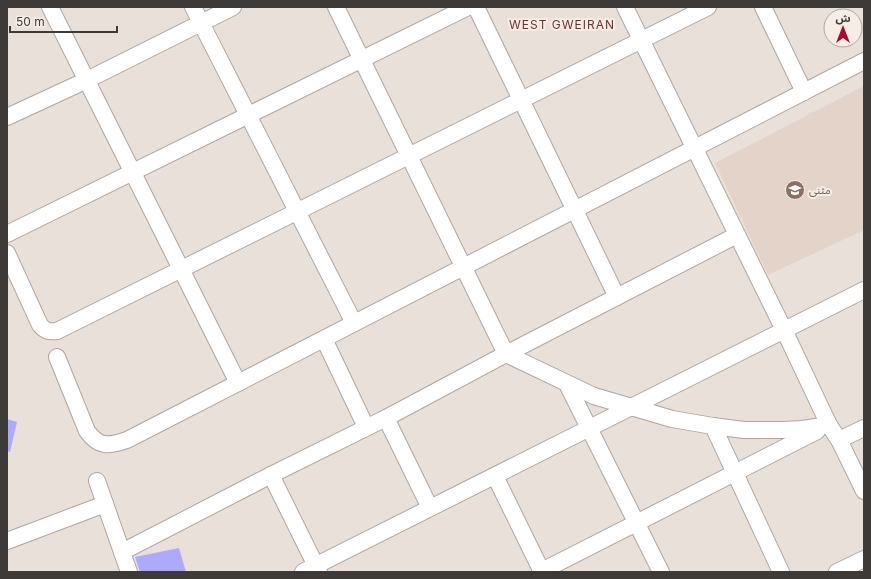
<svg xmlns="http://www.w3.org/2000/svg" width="871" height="579" viewBox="0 0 871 579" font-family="Inter,'Noto Sans Arabic',sans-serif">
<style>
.built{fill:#e3d3c8}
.building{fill:#aca9ff}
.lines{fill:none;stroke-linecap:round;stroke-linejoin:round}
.minor-casing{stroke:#afa6a0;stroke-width:18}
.minor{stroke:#fff;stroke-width:16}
.labels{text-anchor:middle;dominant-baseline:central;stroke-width:4;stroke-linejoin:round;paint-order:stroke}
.education-label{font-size:11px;fill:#785e54;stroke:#f7ede7;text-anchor:start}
.neighbourhood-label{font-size:12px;letter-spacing:1px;fill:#742e33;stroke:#f7ede7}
</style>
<rect width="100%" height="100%" fill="#e9e0da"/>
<path class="built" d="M864,86V230L768,275L715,163Z"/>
<g class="building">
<path d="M7,419L17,422L10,452L7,451Z"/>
<path d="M179,548L186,572H140L135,557Z"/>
</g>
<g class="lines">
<g class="minor-casing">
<g id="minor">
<path d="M50,7L238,383"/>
<path d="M193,7L354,323"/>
<path d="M336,7L506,354L594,396L672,419L713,426L744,430H783L802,429L829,425"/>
<path d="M476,7L617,297"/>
<path d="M625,7L784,330L829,425L839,440L864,491"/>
<path d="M763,7L804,92"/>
<path d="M7,117L87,80L233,7"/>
<path d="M7,234L468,7"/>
<path d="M7,253L40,325C45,331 49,332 57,331L708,7"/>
<path d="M324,339L366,427"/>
<path d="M57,357L87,431C99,448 109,446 127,440L864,61"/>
<path d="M567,384L661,572"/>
<path d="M386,418L430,508"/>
<path d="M713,426L781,572"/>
<path d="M839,440L864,428"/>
<path d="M271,475L319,572"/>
<path d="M495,476L542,572"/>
<path d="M97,481L129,572"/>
<path d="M7,541L105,504"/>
<path d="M122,552L271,475L386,418L506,354L737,235"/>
<path d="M303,572L864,290"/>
<path d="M540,572L817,431"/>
<path d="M837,572L864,559"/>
</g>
</g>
<use href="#minor" class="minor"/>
</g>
<defs>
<g id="school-disc" transform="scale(1)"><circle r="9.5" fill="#8d6e63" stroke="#f7ede7"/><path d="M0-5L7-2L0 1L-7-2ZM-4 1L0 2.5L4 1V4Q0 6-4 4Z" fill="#fff"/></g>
</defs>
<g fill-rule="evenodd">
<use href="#school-disc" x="795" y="190"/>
</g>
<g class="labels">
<g class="education-label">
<text x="809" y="190">مثنى</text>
</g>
<g class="neighbourhood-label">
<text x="562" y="24">WEST GWEIRAN</text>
</g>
</g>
<rect width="871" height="579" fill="none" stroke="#3e3a38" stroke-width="16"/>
<g transform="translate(843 28)"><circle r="19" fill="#f7ede7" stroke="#ada5a1"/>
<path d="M0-3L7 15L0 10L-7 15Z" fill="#a50a2f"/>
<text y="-6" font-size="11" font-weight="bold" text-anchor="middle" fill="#3e3a38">ش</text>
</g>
<path d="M10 26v6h107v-6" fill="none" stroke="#3e3a38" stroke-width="2"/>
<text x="16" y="26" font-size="12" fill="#3e3a38" stroke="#f7ede7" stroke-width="3" paint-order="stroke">50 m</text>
</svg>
